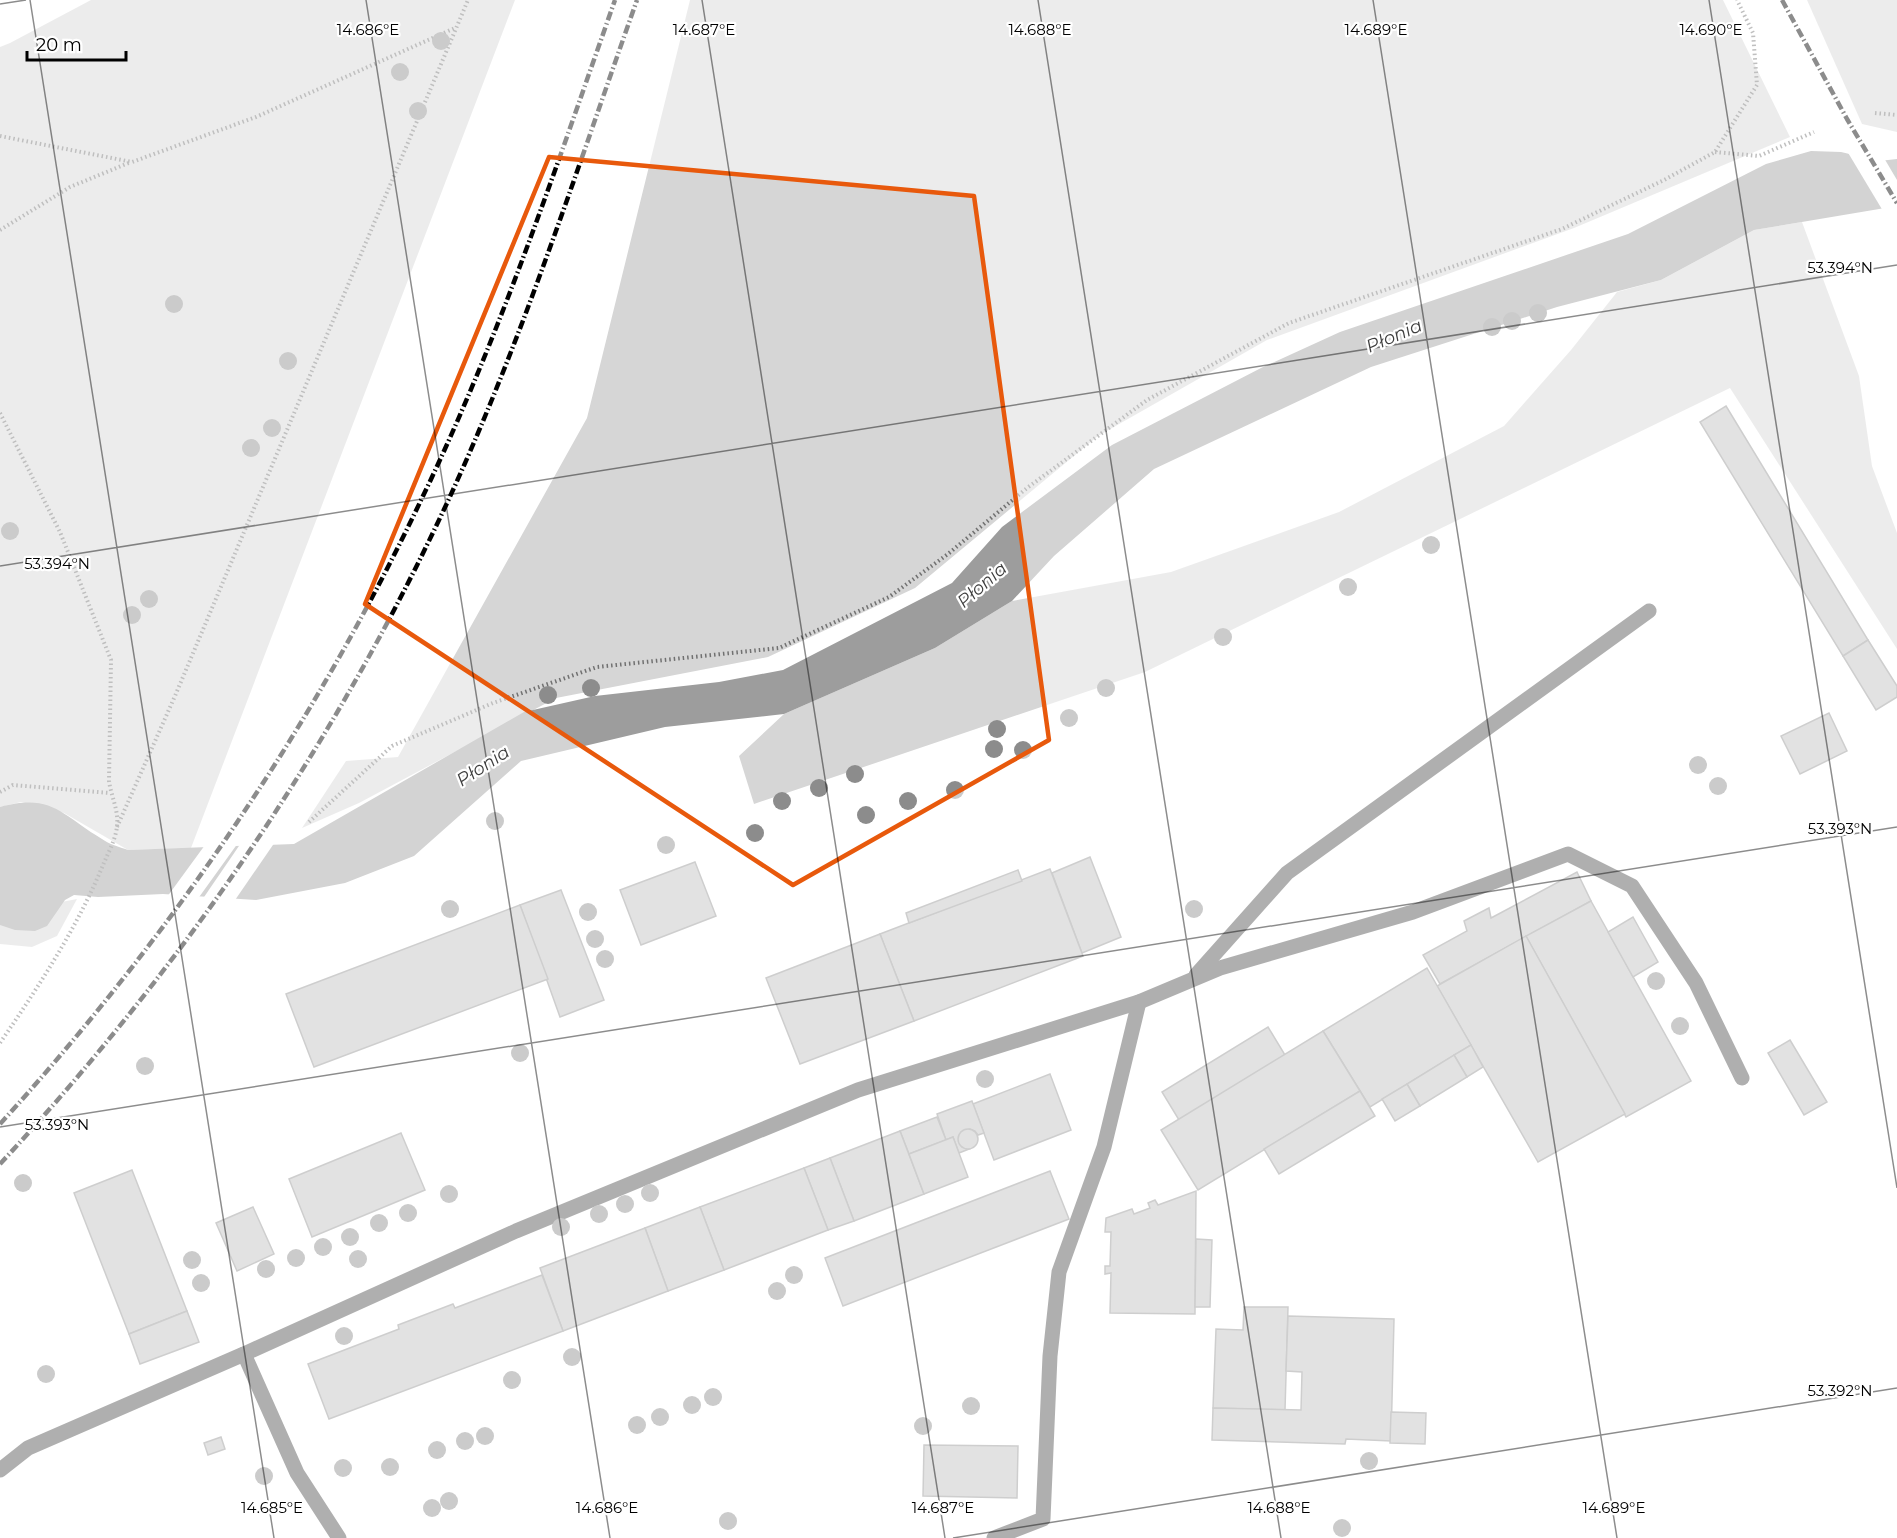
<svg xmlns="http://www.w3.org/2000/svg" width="1897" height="1538" viewBox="0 0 1897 1538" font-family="Montserrat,sans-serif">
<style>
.green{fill:#d6d6d6}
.water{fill:#9d9d9d}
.pier{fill:#fff}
.building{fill:#bfbfbf;stroke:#939393;stroke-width:1.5}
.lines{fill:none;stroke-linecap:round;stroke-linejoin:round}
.path{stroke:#717171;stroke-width:4;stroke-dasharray:1.5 3;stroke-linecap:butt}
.minor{stroke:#4f4f4f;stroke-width:15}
.rail{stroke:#000;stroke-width:4.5;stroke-dasharray:9 3 1.5 3;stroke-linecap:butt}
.tree{fill:#8c8c8c}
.marked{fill:none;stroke:#e8590c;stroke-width:4.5;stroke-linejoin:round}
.ticks{fill:none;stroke:#000;stroke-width:1.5;stroke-opacity:0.45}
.labels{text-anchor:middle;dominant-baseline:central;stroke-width:4.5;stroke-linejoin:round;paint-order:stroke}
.water-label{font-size:18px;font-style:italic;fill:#3e3e3e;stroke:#fff}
.ticks-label{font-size:15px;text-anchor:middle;fill:#000;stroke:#fff;stroke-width:4.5;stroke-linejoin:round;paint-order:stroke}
</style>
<rect width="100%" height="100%" fill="#fff"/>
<g class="green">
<path d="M91,0H515L191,848L128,850L64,813L21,802L0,807V47L10,43Z"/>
<path d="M690,0H1723L1790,137L1574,228L1267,340L1098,436L915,588L768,657L556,698L359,803L302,828L346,761L398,757L587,418Z"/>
<path d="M1807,0H1897V132L1862,124Z"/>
<path d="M1802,222L1859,376L1872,466L1897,533V649L1730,388L1145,672L754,804L739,756L784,714L935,648L1012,601L1171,572L1339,512L1504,426L1571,350L1617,292L1661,280L1754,230Z"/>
<path d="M0,897L25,909L77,899L57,936L32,947L0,944Z"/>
</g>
<path class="water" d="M1811,151L1841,152L1879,161L1897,159V206L1754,230L1661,280L1557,307L1371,367L1154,469L1054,556L1012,601L935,648L784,714L665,727L521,761L414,856L345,883L256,900L163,894L98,897L74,895L65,900L47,926L35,931L15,930L0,925V807C53,793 61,815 102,839C109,844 119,847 128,850L294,844L524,712L595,696L719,682L783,670L952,583L1002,527L1112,445L1261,368L1340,332L1628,234L1766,164Z"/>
<g class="pier">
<path d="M1847,151L1884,158L1897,180V208L1883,211Z"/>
<path d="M275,842L233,903L202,900L241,843Z"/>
<path d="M233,843H238L197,900L167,897L205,845H232Z"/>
</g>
<g class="building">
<path d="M1726,406L1868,640L1843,656L1700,422Z"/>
<path d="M1868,640L1897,686V697L1876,710L1843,656Z"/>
<path d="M1829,713L1847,751L1800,774L1781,736Z"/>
<path d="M1090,857L1121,937L1082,953L1052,873Z"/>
<path d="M695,862L716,916L641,945L620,890Z"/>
<path d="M1050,869L1083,956L914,1021L880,934Z"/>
<path d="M1018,870L1022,881L909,923L906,913Z"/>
<path d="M1577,872L1591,901L1440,984L1423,955L1467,931L1464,921L1489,908L1491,918Z"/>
<path d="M561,890L604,1000L560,1017L520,905Z"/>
<path d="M1591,901L1691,1081L1626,1117L1526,936Z"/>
<path d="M520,905L548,979L314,1067L286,994Z"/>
<path d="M1633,917L1658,962L1633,977L1608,932Z"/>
<path d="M880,934L914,1021L800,1064L766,978Z"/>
<path d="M1526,936L1625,1114L1538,1162L1437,986Z"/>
<path d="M1427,968L1471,1045L1370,1107L1323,1031Z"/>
<path d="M1268,1027L1285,1055L1179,1120L1162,1092Z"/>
<path d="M1323,1031L1360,1091L1198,1190L1161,1130Z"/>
<path d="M1790,1040L1827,1102L1804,1115L1768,1053Z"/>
<path d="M1471,1045L1483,1067L1467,1077L1454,1055Z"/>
<path d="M1454,1055L1467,1077L1420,1106L1407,1084Z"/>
<path d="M1050,1074L1071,1130L994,1160L973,1104Z"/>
<path d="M1407,1084L1420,1106L1395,1121L1382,1099Z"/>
<path d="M1360,1091L1375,1116L1279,1174L1264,1149Z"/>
<path d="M972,1101L984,1133L978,1135L975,1131L970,1129L961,1132L959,1142L962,1147L969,1149L959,1153L953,1137L946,1140L937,1114Z"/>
<path d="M937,1117L946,1140L909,1154L900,1131Z"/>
<circle cx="968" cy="1139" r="10"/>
<path d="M900,1131L924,1194L854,1221L830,1158Z"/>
<path d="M401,1133L425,1190L312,1237L289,1179Z"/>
<path d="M953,1137L968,1177L924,1194L909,1154Z"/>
<path d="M830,1158L854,1221L828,1230L804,1168Z"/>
<path d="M804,1168L828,1230L724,1270L700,1207Z"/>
<path d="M132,1170L187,1311L129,1334L74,1193Z"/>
<path d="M1050,1171L1069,1219L843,1306L825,1258Z"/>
<path d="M1196,1191L1195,1314L1110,1313L1111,1273L1105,1274V1266H1110L1111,1232H1105L1106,1218L1132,1209L1134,1214L1150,1208L1148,1203L1155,1200L1158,1205Z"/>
<path d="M253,1207L274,1254L237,1271L216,1223Z"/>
<path d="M700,1207L724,1270L668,1291L645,1228Z"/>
<path d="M645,1228L668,1291L563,1331L540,1268Z"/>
<path d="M1196,1239L1212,1240L1210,1307H1195Z"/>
<path d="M542,1275L563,1331L329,1419L308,1364L399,1329L398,1325L453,1304L455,1308Z"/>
<path d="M1244,1307H1288L1285,1410L1213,1408L1216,1329L1243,1330Z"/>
<path d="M187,1311L199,1342L140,1364L129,1334Z"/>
<path d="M1288,1316L1394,1319L1391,1441L1346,1439L1345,1444L1212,1440L1213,1408L1301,1410L1302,1372L1286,1371Z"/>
<path d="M1391,1412L1426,1413L1425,1444L1390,1443Z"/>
<path d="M221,1437L225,1449L208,1455L204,1443Z"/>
<path d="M924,1445L1018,1446L1017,1498L923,1496Z"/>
</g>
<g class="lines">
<g class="path">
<path d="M1875,113L1897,115"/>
<path d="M0,136L132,162L256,117L455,28"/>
<path d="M1715,152L1759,156L1814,132"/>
<path d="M0,230L70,187L131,162"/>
<path d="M0,413L60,532L111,660L109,781C111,796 119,811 117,826C116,839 108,853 103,865C77,928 39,986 0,1043"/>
<path d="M0,792L13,785L110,793"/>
<path d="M309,822L392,746L493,703L597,667L779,648L889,597L948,554L1027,488L1147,400L1289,323L1562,229L1664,180L1715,152L1757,85L1753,33L1737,0"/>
<path d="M117,827L175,696L468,0"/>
</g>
<g class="minor">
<path d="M1196,975L1287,873L1649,611"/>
<path d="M0,1470L28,1448L244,1354"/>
<path d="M339,1538L297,1473L244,1354L516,1231L858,1090L1139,1002L1220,968L1413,912L1568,854L1632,886L1696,983L1742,1078"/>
<path d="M994,1538L1043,1519L1050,1356L1059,1272L1104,1147L1139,1002"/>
</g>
<g class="rail">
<path d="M1782,0L1847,119L1897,203"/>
<path d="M0,1124C171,936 314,726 423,496C500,336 556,167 615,0"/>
<path d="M0,1164C182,968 334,746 447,503C522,341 577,169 637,0"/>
</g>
</g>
<g class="tree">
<circle cx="441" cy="41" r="9"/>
<circle cx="400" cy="72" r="9"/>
<circle cx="418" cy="111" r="9"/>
<circle cx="174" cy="304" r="9"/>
<circle cx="1538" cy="313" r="9"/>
<circle cx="1512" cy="321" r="9"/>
<circle cx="1492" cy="327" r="9"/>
<circle cx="288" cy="361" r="9"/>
<circle cx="272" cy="428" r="9"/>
<circle cx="251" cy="448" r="9"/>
<circle cx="10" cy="531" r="9"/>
<circle cx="1431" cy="545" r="9"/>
<circle cx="1348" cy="587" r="9"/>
<circle cx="149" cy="599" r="9"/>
<circle cx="132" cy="615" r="9"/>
<circle cx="1223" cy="637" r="9"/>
<circle cx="591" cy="688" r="9"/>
<circle cx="1106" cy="688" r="9"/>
<circle cx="548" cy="695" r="9"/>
<circle cx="1069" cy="718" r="9"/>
<circle cx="997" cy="729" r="9"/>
<circle cx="994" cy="749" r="9"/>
<circle cx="1023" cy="750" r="9"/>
<circle cx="1698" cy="765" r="9"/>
<circle cx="855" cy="774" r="9"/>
<circle cx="1718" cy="786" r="9"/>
<circle cx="819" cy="788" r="9"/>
<circle cx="955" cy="790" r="9"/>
<circle cx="782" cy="801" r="9"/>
<circle cx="908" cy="801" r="9"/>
<circle cx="866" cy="815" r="9"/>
<circle cx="495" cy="821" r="9"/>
<circle cx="755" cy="833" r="9"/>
<circle cx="666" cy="845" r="9"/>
<circle cx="450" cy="909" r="9"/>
<circle cx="1194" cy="909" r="9"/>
<circle cx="588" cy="912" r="9"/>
<circle cx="595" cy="939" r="9"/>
<circle cx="605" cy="959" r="9"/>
<circle cx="1656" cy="981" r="9"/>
<circle cx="1680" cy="1026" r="9"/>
<circle cx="520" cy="1053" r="9"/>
<circle cx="145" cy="1066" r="9"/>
<circle cx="985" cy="1079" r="9"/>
<circle cx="23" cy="1183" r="9"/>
<circle cx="650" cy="1193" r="9"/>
<circle cx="449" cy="1194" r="9"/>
<circle cx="625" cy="1204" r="9"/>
<circle cx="408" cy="1213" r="9"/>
<circle cx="599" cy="1214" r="9"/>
<circle cx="379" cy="1223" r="9"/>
<circle cx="561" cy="1227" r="9"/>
<circle cx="350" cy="1237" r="9"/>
<circle cx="323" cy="1247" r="9"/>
<circle cx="296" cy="1258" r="9"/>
<circle cx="358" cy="1259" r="9"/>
<circle cx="192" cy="1260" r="9"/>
<circle cx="266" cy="1269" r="9"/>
<circle cx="794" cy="1275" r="9"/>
<circle cx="201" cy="1283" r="9"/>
<circle cx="777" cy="1291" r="9"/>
<circle cx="344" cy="1336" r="9"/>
<circle cx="572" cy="1357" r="9"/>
<circle cx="46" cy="1374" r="9"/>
<circle cx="512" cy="1380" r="9"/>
<circle cx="713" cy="1397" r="9"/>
<circle cx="692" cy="1405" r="9"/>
<circle cx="971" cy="1406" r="9"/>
<circle cx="660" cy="1417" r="9"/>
<circle cx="637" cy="1425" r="9"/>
<circle cx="923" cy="1426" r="9"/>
<circle cx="485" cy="1436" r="9"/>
<circle cx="465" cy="1441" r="9"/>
<circle cx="437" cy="1450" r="9"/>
<circle cx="1369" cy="1461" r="9"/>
<circle cx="390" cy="1467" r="9"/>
<circle cx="343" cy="1468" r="9"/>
<circle cx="264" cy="1476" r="9"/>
<circle cx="449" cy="1501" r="9"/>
<circle cx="432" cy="1508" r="9"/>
<circle cx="728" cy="1521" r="9"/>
<circle cx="1342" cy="1528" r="9"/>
</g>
<path d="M0 0H1897V1538H0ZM549,157L974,196L1049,740L793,885L365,604Z" fill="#fff" fill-opacity=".55" fill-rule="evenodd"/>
<path class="marked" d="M549,157L974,196L1049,740L793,885L365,604Z"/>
<path class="ticks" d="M30,0L274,1538M366,0L610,1538M702,0L945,1538M1038,0L1281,1538M1373,0L1617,1538M1709,0L1897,1188M0,4L26,0M0,566L1897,265M0,1127L1897,827M953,1538L1897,1388"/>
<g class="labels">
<g class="water-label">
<text transform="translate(1394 336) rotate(-23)">Płonia</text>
<text transform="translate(982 585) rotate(-41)">Płonia</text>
<text transform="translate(483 766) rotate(-33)">Płonia</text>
</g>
</g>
<g class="ticks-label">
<text x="368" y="35">14.686°E</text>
<text x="704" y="35">14.687°E</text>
<text x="1040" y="35">14.688°E</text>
<text x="1376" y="35">14.689°E</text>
<text x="1711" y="35">14.690°E</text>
<text x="1840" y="273">53.394°N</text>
<text x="57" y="569">53.394°N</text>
<text x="1840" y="834">53.393°N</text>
<text x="57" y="1130">53.393°N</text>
<text x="1840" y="1396">53.392°N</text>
<text x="272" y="1513">14.685°E</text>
<text x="607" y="1513">14.686°E</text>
<text x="943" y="1513">14.687°E</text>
<text x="1279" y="1513">14.688°E</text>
<text x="1614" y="1513">14.689°E</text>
</g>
<path d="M27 51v9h99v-9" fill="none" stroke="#000000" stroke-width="3"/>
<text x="36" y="51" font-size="18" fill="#000000" stroke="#ffffff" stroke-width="4.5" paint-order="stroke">20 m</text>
</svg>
